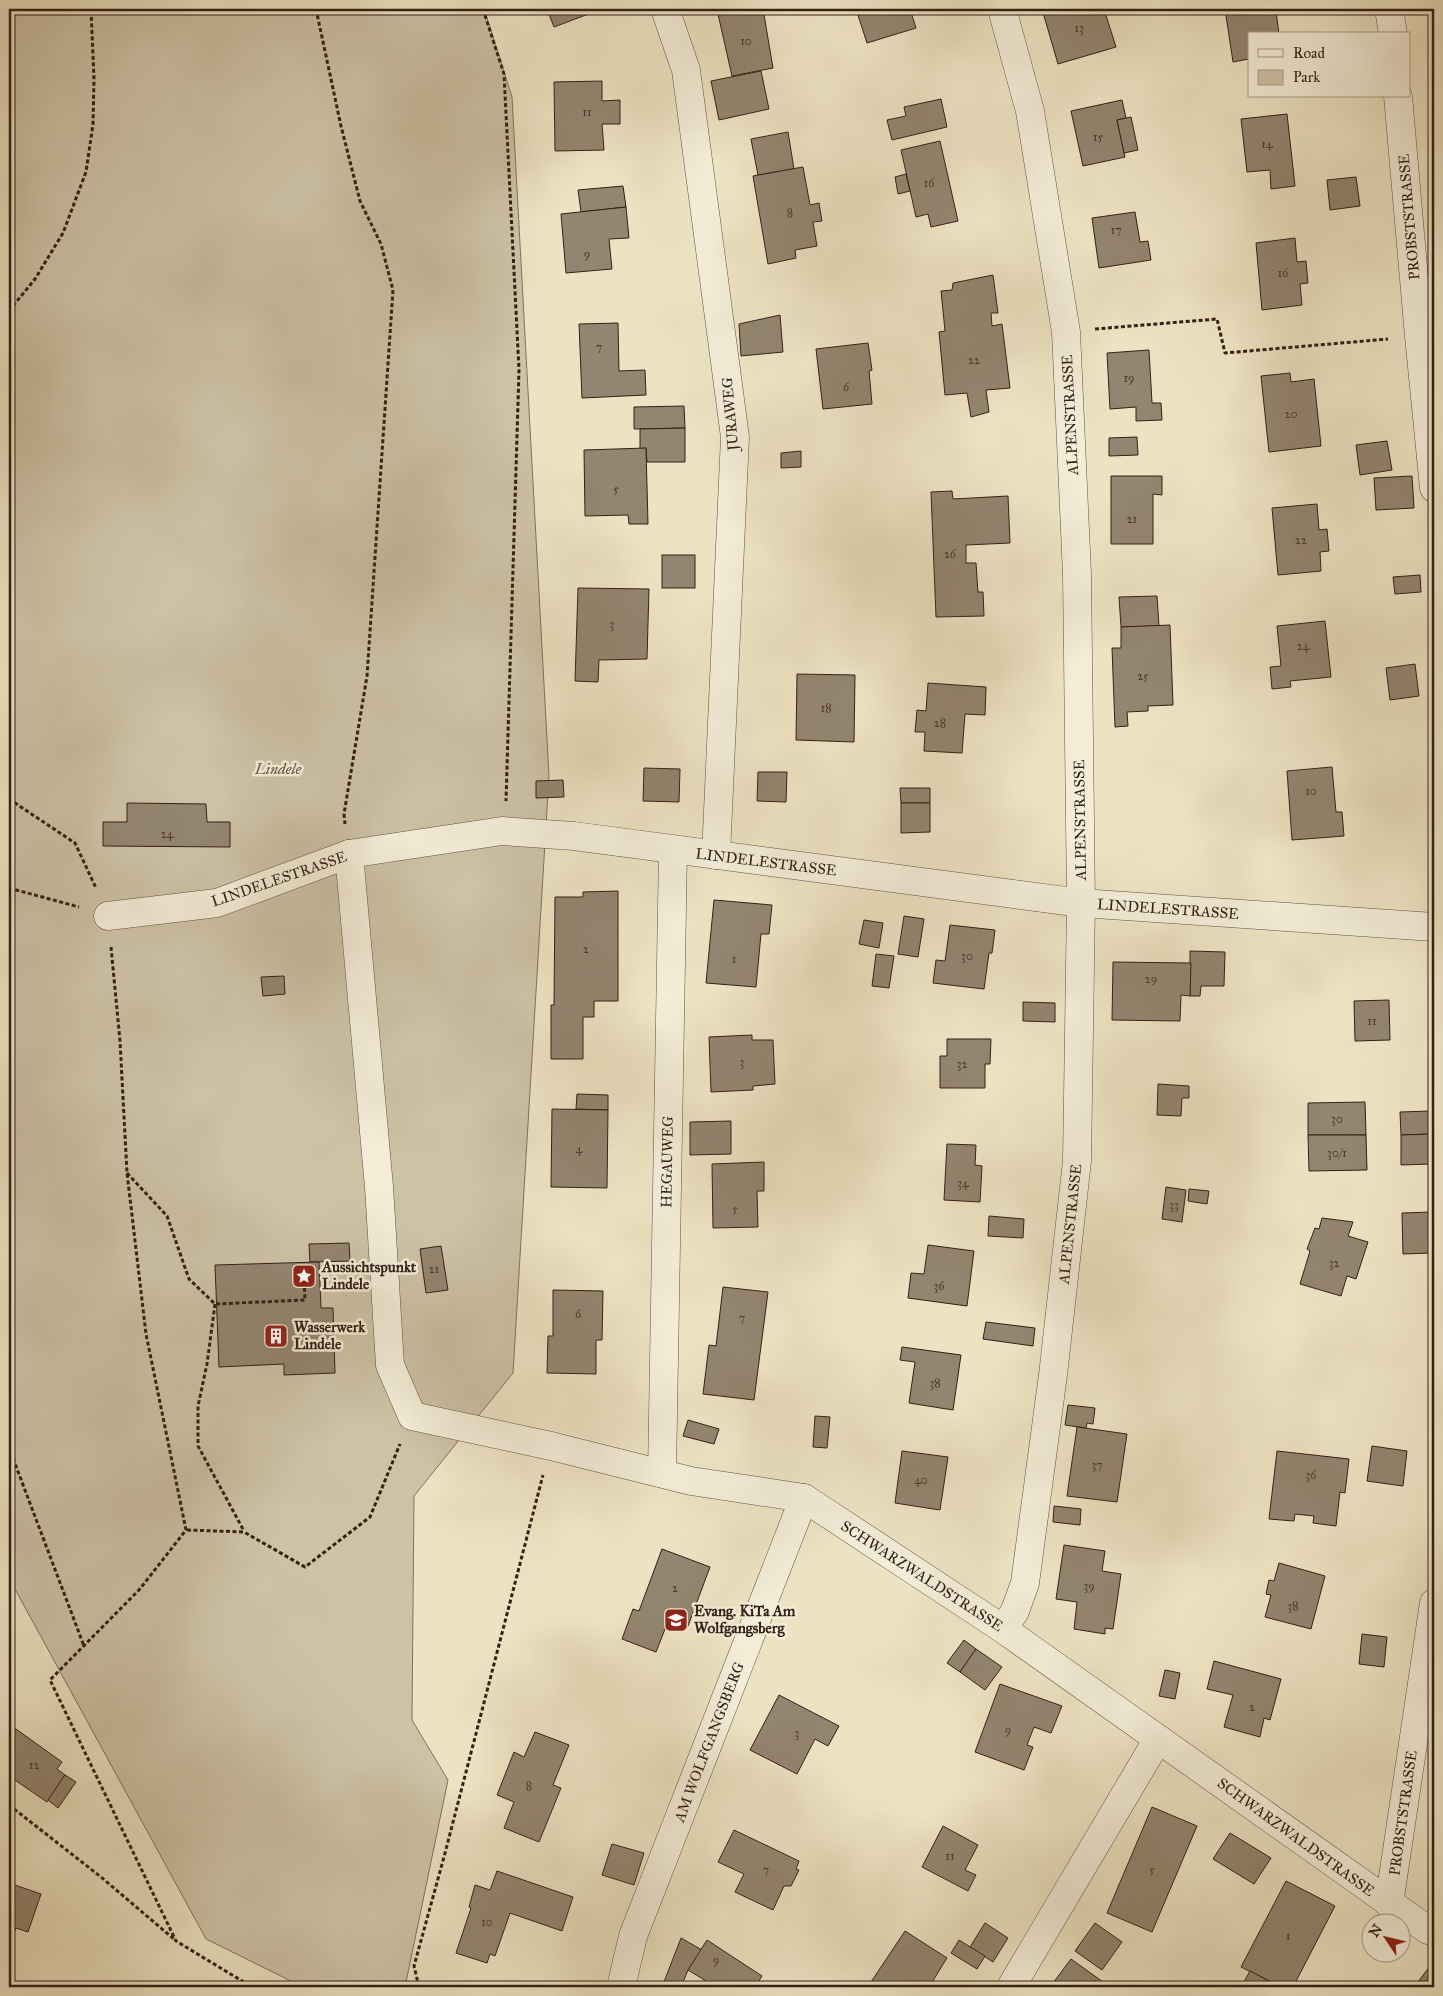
<svg xmlns="http://www.w3.org/2000/svg" width="1443" height="1996" viewBox="0 0 1443 1996" font-family="'IM FELL Great Primer',serif">
<style>
.green{fill:#cdc2a6;stroke:#80715e}
.building{fill:#938570;stroke:#322016}
.lines{fill:none;stroke-linecap:round;stroke-linejoin:round}
.minor-casing{stroke:#615141;stroke-width:29}
.path{stroke:#322016;stroke-width:3;stroke-dasharray:4 2.5;stroke-linecap:butt}
.minor{stroke:#f3edd8;stroke-width:28}
.labels{text-anchor:middle;dominant-baseline:central;stroke-width:5;stroke-linejoin:round;paint-order:stroke}
.number-label{font-size:12px;fill:#4a392c}
.street-label{font-size:15px;fill:#322016;stroke:#f3edd8}
.park-label{font-size:15px;font-style:italic;fill:#605141;stroke:#f3edd8}
.poi-label{font-size:15px;font-weight:bold;fill:#322016;stroke:#f3edd8;text-anchor:start}
</style>
<rect width="100%" height="100%" fill="#ede3c3"/>
<filter id="stains"><feTurbulence type="fractalNoise" baseFrequency=".004" numOctaves="4"/><feColorMatrix values="0 0 0 0 .2 0 0 0 0 .09 0 0 0 0 .02 0 0 0 .5 -.17"/></filter>
<radialGradient id="worn" r=".72"><stop offset=".6" stop-color="#630" stop-opacity="0"/><stop offset="1" stop-color="#630" stop-opacity=".3"/></radialGradient>
<path class="green" d="M9,9H484L512,97L549,776L513,1373L414,1496L412,1720L448,1780L405,1987H303L206,1939L9,1578Z"/>
<g class="building">
<path d="M547,9H598L599,10L554,27Z"/>
<path d="M744,9H763L773,68L732,76L718,14Z"/>
<path d="M856,9H910L916,28L867,43Z"/>
<path d="M1042,9H1104L1116,47L1058,64Z"/>
<path d="M1225,9H1290L1276,11L1279,34H1249V59L1233,62Z"/>
<path d="M761,71L769,109L719,120L711,81Z"/>
<path d="M602,81V101L620,100V124H602L604,150L555,151L554,82Z"/>
<path d="M941,99L947,127L892,140L887,120L906,116L904,107Z"/>
<path d="M1122,100L1126,118L1117,120L1125,157L1083,166L1071,111Z"/>
<path d="M1287,114L1295,186L1271,189L1270,170L1247,172L1241,119Z"/>
<path d="M1131,117L1138,150L1124,153L1117,120Z"/>
<path d="M788,132L794,169L758,175L751,139Z"/>
<path d="M940,141L958,221L931,227L928,214L916,217L901,150Z"/>
<path d="M803,167L810,205L819,203L822,221L813,222L817,246L795,250L796,258L768,264L753,176Z"/>
<path d="M906,174L910,191L898,194L895,177Z"/>
<path d="M1356,177L1360,206L1330,210L1327,180Z"/>
<path d="M623,186L626,207L581,212L578,190Z"/>
<path d="M626,207L629,238L609,239L612,269L566,273L561,214Z"/>
<path d="M1135,212L1140,242L1148,241L1151,260L1099,268L1092,218Z"/>
<path d="M1295,238L1297,262L1306,261L1308,283L1300,284L1302,305L1262,310L1256,243Z"/>
<path d="M993,275L998,313H991L992,326L1002,324L1010,388L986,390L989,412L971,417L967,393L945,395L939,332L945,331L941,291L952,290L953,283Z"/>
<path d="M780,315L783,352L741,356L739,324Z"/>
<path d="M618,323L619,371L645,370L646,395L582,398L579,324Z"/>
<path d="M868,343L872,370L869,371L872,404L823,409L816,349Z"/>
<path d="M1149,350L1152,403H1161L1162,420L1136,421V407L1110,409L1107,353Z"/>
<path d="M1290,373L1291,382L1314,379L1321,446L1269,452L1261,376Z"/>
<path d="M684,406L685,428L634,429V407Z"/>
<path d="M685,428V462H647L646,448L640,449V429Z"/>
<path d="M1137,437L1138,455L1109,456V438Z"/>
<path d="M1387,441L1392,470L1360,475L1356,445Z"/>
<path d="M646,448L648,524H629L628,515L585,516L584,450Z"/>
<path d="M801,451V467L781,468V453Z"/>
<path d="M1111,476H1162V495L1153,494V544H1111Z"/>
<path d="M1412,476L1414,508L1376,510L1374,478Z"/>
<path d="M952,491L953,499L1008,496L1010,543L966,545V563H976L978,592H983L984,616L936,617L931,492Z"/>
<path d="M1317,504L1319,530L1327,529L1329,551L1320,552L1321,571L1278,575L1272,508Z"/>
<rect x="662" y="555" width="33" height="33"/>
<path d="M1420,575L1421,592L1395,594L1393,577Z"/>
<path d="M578,588L649,589L647,659L599,660L598,682L575,681Z"/>
<path d="M1157,596L1159,626L1121,627L1119,597Z"/>
<path d="M1325,621L1331,677L1290,681L1291,687L1272,689L1270,667L1281,666L1277,626Z"/>
<path d="M1170,625L1173,705L1148,706V711L1127,712L1128,726L1115,727L1112,648H1121V627Z"/>
<path d="M1415,664L1419,696L1390,700L1386,668Z"/>
<path d="M797,674L855,675L854,742L796,740Z"/>
<path d="M928,683L986,687L985,715L965,714L962,753L924,751L925,732H915L917,710L926,711Z"/>
<path d="M1332,767L1336,812H1342L1344,836L1292,840L1287,771Z"/>
<path d="M644,768L680,769L679,802L643,801Z"/>
<path d="M758,772H787L786,802L757,801Z"/>
<path d="M563,780L564,797L536,798V781Z"/>
<path d="M900,788H930V803H901Z"/>
<path d="M127,803L206,804L207,822H230V847L103,846V822H127Z"/>
<path d="M901,803H930V832L901,833Z"/>
<path d="M618,891V1001H594V1017H583V1059H551V1005H554L555,897H583V892Z"/>
<path d="M714,900L772,905L769,934H761L756,987L706,983Z"/>
<path d="M904,916L924,919L918,957L898,954Z"/>
<path d="M864,920L883,923L879,948L859,944Z"/>
<path d="M950,925L995,930L992,953H989L984,989L933,983L936,960L945,961Z"/>
<path d="M1190,951L1225,952L1224,986H1201L1200,996H1190Z"/>
<path d="M876,954L894,956L889,988L872,986Z"/>
<path d="M1113,962L1191,963L1190,996L1181,995L1180,1021L1112,1020Z"/>
<path d="M284,976L285,994L263,996L261,977Z"/>
<path d="M1389,1000L1390,1040L1355,1041L1354,1001Z"/>
<path d="M1023,1002L1055,1003V1022L1023,1021Z"/>
<path d="M752,1035V1040H773L775,1084L753,1086V1090L711,1092L709,1037Z"/>
<path d="M947,1039H991L990,1064H985V1088H940V1056H947Z"/>
<path d="M1158,1084L1189,1086V1098H1182L1181,1116L1157,1115Z"/>
<path d="M577,1094L608,1095V1110L576,1109Z"/>
<path d="M1365,1102L1366,1135H1308V1103Z"/>
<path d="M552,1109L608,1110L607,1188L551,1187Z"/>
<path d="M1431,1111V1134L1401,1135L1400,1112Z"/>
<path d="M731,1121V1154L690,1155V1122Z"/>
<path d="M1431,1134V1164L1401,1165V1135Z"/>
<path d="M1308,1135H1366L1367,1170L1309,1171Z"/>
<path d="M947,1144L976,1145L975,1165L982,1166L980,1202L944,1200Z"/>
<path d="M764,1162V1191H757L758,1227L713,1228L712,1164Z"/>
<path d="M1166,1187L1186,1190L1182,1222L1162,1219Z"/>
<path d="M1189,1189L1209,1191L1207,1204L1188,1201Z"/>
<path d="M1432,1212V1253L1403,1254L1402,1213Z"/>
<path d="M989,1216L1024,1219L1023,1238L988,1236Z"/>
<path d="M1322,1218L1353,1222L1348,1236L1368,1242L1356,1279L1347,1276L1341,1296L1300,1284L1310,1251L1307,1249L1315,1228L1319,1229Z"/>
<path d="M349,1243L350,1261L310,1262L309,1244Z"/>
<path d="M928,1245L974,1251L967,1306L908,1298L911,1273L924,1274Z"/>
<path d="M441,1246L448,1290L426,1293L420,1249Z"/>
<path d="M319,1262L321,1308H333L335,1373L284,1375V1364L219,1367L215,1265Z"/>
<path d="M723,1287L768,1292L754,1400L703,1394L709,1345L716,1346Z"/>
<path d="M553,1290L603,1291L602,1340H596V1374L547,1373L548,1336H553Z"/>
<path d="M986,1322L1035,1328L1033,1346L983,1339Z"/>
<path d="M902,1347L961,1355L953,1410L909,1403L915,1362L900,1360Z"/>
<path d="M1068,1405L1095,1408L1093,1424L1087,1423L1086,1428L1065,1425Z"/>
<path d="M815,1416L830,1417L827,1448L813,1447Z"/>
<path d="M688,1420L719,1429L714,1444L683,1436Z"/>
<path d="M1077,1427L1127,1434L1117,1502L1067,1496Z"/>
<path d="M1372,1446L1407,1451L1403,1486L1367,1481Z"/>
<path d="M902,1451L948,1457L940,1510L895,1503Z"/>
<path d="M1277,1451L1349,1459L1345,1493L1340,1492L1336,1526L1313,1523L1314,1516L1295,1514L1294,1521L1269,1519Z"/>
<path d="M1054,1506L1081,1509L1080,1525L1053,1522Z"/>
<path d="M1064,1545L1105,1551L1102,1571L1121,1574L1113,1629L1105,1628V1634L1074,1629L1077,1602L1056,1599Z"/>
<path d="M662,1549L710,1567L688,1626L669,1619L656,1652L622,1639L633,1609L639,1611Z"/>
<path d="M1279,1563L1325,1576L1311,1629L1265,1617L1271,1595L1266,1594L1269,1580L1274,1581Z"/>
<path d="M1362,1634L1387,1637L1384,1667L1359,1664Z"/>
<path d="M964,1640L976,1649L960,1672L947,1663Z"/>
<path d="M976,1649L1002,1667L985,1690L960,1672Z"/>
<path d="M1214,1661L1281,1679L1270,1720L1264,1718L1260,1737L1224,1727L1233,1695L1207,1689Z"/>
<path d="M1165,1670L1180,1673L1175,1699L1159,1696Z"/>
<path d="M1000,1684L1062,1706L1051,1733L1034,1727L1027,1745L1033,1747L1024,1770L975,1752Z"/>
<path d="M779,1695L839,1726L828,1746L815,1739L797,1774L750,1750Z"/>
<path d="M9,1724L62,1762L57,1769L65,1775L47,1802L9,1776Z"/>
<path d="M535,1732L569,1745L553,1785L561,1788L539,1842L504,1828L514,1802L497,1795L514,1752L524,1757Z"/>
<path d="M65,1775L76,1782L58,1808L48,1800Z"/>
<path d="M1152,1807L1197,1826L1152,1932L1107,1913Z"/>
<path d="M943,1826L978,1845L965,1870L976,1875L968,1891L922,1867Z"/>
<path d="M734,1830L799,1861L796,1869L799,1870L791,1886H784L773,1910L735,1892L744,1874L718,1862Z"/>
<path d="M1230,1833L1271,1858L1254,1884L1213,1859Z"/>
<path d="M612,1844L644,1853L634,1885L602,1875Z"/>
<path d="M497,1871L573,1897L562,1931L510,1913L495,1956L490,1954L487,1963L456,1953L471,1908L469,1907L475,1885L490,1890Z"/>
<path d="M1286,1881L1335,1906L1293,1987H1281L1241,1967Z"/>
<path d="M9,1883L41,1894L28,1932L16,1928L9,1947Z"/>
<path d="M985,1923L1008,1938L993,1962L970,1947Z"/>
<path d="M1095,1923L1122,1942L1102,1970L1075,1951Z"/>
<path d="M905,1931L947,1958L929,1987H873L869,1985Z"/>
<path d="M681,1938L702,1950L688,1970L681,1987H662Z"/>
<path d="M707,1940L762,1976L755,1987H716L688,1970Z"/>
<path d="M959,1940L985,1956L977,1969L951,1953Z"/>
<path d="M1071,1959L1110,1987H1050Z"/>
<path d="M1434,1961V1987H1414Z"/>
<path d="M1250,1971L1281,1987H1241Z"/>
</g>
<g class="lines">
<g class="minor-casing">
<g id="minor">
<path d="M665,9L686,70L735,437L716,855"/>
<path d="M1002,9L1030,111L1066,332L1077,574L1081,903L1077,1161L1053,1375L1025,1583L1015,1611L1003,1629"/>
<path d="M1389,9L1393,34"/>
<path d="M1398,96L1419,336L1434,488"/>
<path d="M349,854L379,1187L390,1365L412,1416L551,1446L691,1481L804,1498L1003,1629L1428,1930L1434,1932"/>
<path d="M108,916L217,903L349,854L502,831L574,836L1081,903L1434,927"/>
<path d="M662,1473L673,850"/>
<path d="M1389,1904L1434,1603"/>
<path d="M621,1987L633,1936L804,1498"/>
<path d="M1011,1987L1158,1739"/>
</g>
</g>
<g class="path">
<path d="M316,9L341,126L360,201L381,244L393,290L367,676L344,814L345,824"/>
<path d="M483,9L504,74L519,370L506,801"/>
<path d="M9,311L35,279L63,233L86,172L93,124L94,79L91,9"/>
<path d="M1095,329L1217,319L1225,353L1388,339"/>
<path d="M9,799L75,843L96,888"/>
<path d="M9,888L79,907"/>
<path d="M111,947L120,1041L127,1173L146,1334L186,1530L139,1590L50,1680L176,1941L252,1987"/>
<path d="M127,1173L167,1216L189,1279L215,1304L305,1300L304,1276"/>
<path d="M215,1304L207,1364L198,1406V1446L244,1531"/>
<path d="M9,1426L14,1461L84,1646"/>
<path d="M187,1530L244,1532L305,1567L370,1517L400,1444"/>
<path d="M9,1805L101,1877L175,1940"/>
<path d="M419,1987L414,1966L444,1857L543,1475"/>
</g>
<use href="#minor" class="minor"/>
</g>
<defs>
<g id="sight-square" transform="scale(1.25)"><rect x="-9" y="-9" width="18" height="18" rx="4" fill="#8f2418" stroke="#f3edd8"/><path d="M0-6L1.8-2.2L6-1.7L2.9 1.2L3.7 5.4L0 3.3L-3.7 5.4L-2.9 1.2L-6-1.7L-1.8-2.2Z" fill="#fff"/></g>
<g id="building-square" transform="scale(1.25)"><rect x="-9" y="-9" width="18" height="18" rx="4" fill="#8f2418" stroke="#f3edd8"/><path d="M-4-6H4V6H1V3H-1V6H-4ZM-2.5-4.3h1.7v1.8h-1.7ZM.8-4.3h1.7v1.8H.8ZM-2.5-1h1.7V.8h-1.7ZM.8-1h1.7V.8H.8Z" fill="#fff"/></g>
<g id="school-square" transform="scale(1.25)"><rect x="-9" y="-9" width="18" height="18" rx="4" fill="#8f2418" stroke="#f3edd8"/><path d="M0-5L7-2L0 1L-7-2ZM-4 1L0 2.5L4 1V4Q0 6-4 4Z" fill="#fff"/></g>
</defs>
<g fill-rule="evenodd">
<use href="#sight-square" x="304" y="1276"/>
<use href="#building-square" x="276" y="1336"/>
<use href="#school-square" x="676" y="1620"/>
</g>
<g class="labels">
<g class="number-label">
<text x="1079" y="28">13</text>
<text x="746" y="41">10</text>
<text x="587" y="112">11</text>
<text x="1098" y="137">15</text>
<text x="1267" y="144">14</text>
<text x="929" y="183">16</text>
<text x="790" y="213">8</text>
<text x="1116" y="230">17</text>
<text x="587" y="254">9</text>
<text x="1283" y="273">16</text>
<text x="599" y="347">7</text>
<text x="974" y="360">22</text>
<text x="1129" y="378">19</text>
<text x="846" y="387">6</text>
<text x="1291" y="414">20</text>
<text x="616" y="489">5</text>
<text x="1132" y="519">21</text>
<text x="1301" y="540">22</text>
<text x="950" y="554">26</text>
<text x="612" y="624">3</text>
<text x="1303" y="646">24</text>
<text x="1143" y="676">25</text>
<text x="826" y="708">18</text>
<text x="940" y="723">28</text>
<text x="1311" y="791">10</text>
<text x="167" y="834">24</text>
<text x="586" y="949">2</text>
<text x="967" y="956">30</text>
<text x="734" y="959">1</text>
<text x="1151" y="979">29</text>
<text x="1372" y="1021">11</text>
<text x="742" y="1062">3</text>
<text x="962" y="1064">32</text>
<text x="1337" y="1119">30</text>
<text x="579" y="1149">4</text>
<text x="1337" y="1153">30/1</text>
<text x="963" y="1183">34</text>
<text x="1174" y="1205">33</text>
<text x="735" y="1209">5</text>
<text x="1334" y="1263">32</text>
<text x="434" y="1269">21</text>
<text x="939" y="1286">36</text>
<text x="578" y="1314">6</text>
<text x="742" y="1318">7</text>
<text x="935" y="1383">38</text>
<text x="1097" y="1465">37</text>
<text x="1311" y="1475">36</text>
<text x="921" y="1480">40</text>
<text x="1089" y="1586">39</text>
<text x="675" y="1588">2</text>
<text x="1293" y="1606">38</text>
<text x="1252" y="1707">2</text>
<text x="1008" y="1730">9</text>
<text x="797" y="1733">3</text>
<text x="34" y="1765">12</text>
<text x="529" y="1786">8</text>
<text x="950" y="1856">11</text>
<text x="766" y="1870">7</text>
<text x="1152" y="1870">5</text>
<text x="487" y="1922">10</text>
<text x="1288" y="1936">1</text>
<text x="716" y="1960">9</text>
</g>
<g class="street-label">
<text transform="translate(1409 217) rotate(-95)">PROBSTSTRASSE</text>
<text transform="translate(730 414) rotate(-95)">JURAWEG</text>
<text transform="translate(1070 415) rotate(-93)">ALPENSTRASSE</text>
<text transform="translate(1080 820) rotate(-91)">ALPENSTRASSE</text>
<text transform="translate(766 862) rotate(7)">LINDELESTRASSE</text>
<text transform="translate(279 879) rotate(-19)">LINDELESTRASSE</text>
<text transform="translate(1168 909) rotate(4)">LINDELESTRASSE</text>
<text transform="translate(667 1162) rotate(-89)">HEGAUWEG</text>
<text transform="translate(1070 1224) rotate(-84)">ALPENSTRASSE</text>
<text transform="translate(922 1576) rotate(33)">SCHWARZWALDSTRASSE</text>
<text transform="translate(709 1742) rotate(-69)">AM WOLFGANGSBERG</text>
<text transform="translate(1403 1813) rotate(-82)">PROBSTSTRASSE</text>
<text transform="translate(1296 1837) rotate(36)">SCHWARZWALDSTRASSE</text>
</g>
<g class="park-label">
<text x="278" y="769">Lindele</text>
</g>
<g class="poi-label">
<text x="322" y="1267">Aussichtspunkt<tspan x="322" dy="17">Lindele</tspan></text>
<text x="294" y="1327">Wasserwerk<tspan x="294" dy="17">Lindele</tspan></text>
<text x="694" y="1611">Evang. KiTa Am<tspan x="694" dy="17">Wolfgangsberg</tspan></text>
</g>
</g>
<rect width="1443" height="1996" fill="none" stroke="#ede3c3" stroke-width="30"/>
<rect x="10" y="10" width="1423" height="1976" fill="none" stroke="#322016" stroke-width="2.5"/>
<rect x="15" y="15" width="1413" height="1966" fill="none" stroke="#322016"/>
<rect x="1248" y="32" width="162" height="65" fill="#f3edd8" stroke="#a69b8a"/>
<rect x="1258" y="49" width="25" height="8" fill="#f3edd8" stroke="#a69b8a"/>
<text x="1293" y="58" font-size="15" fill="#322016">Road</text>
<rect x="1258" y="70" width="25" height="15" fill="#cdc2a6" stroke="#a69b8a"/>
<text x="1293" y="82" font-size="15" fill="#322016">Park</text>
<g transform="translate(1386 1938) rotate(305)"><circle r="24" fill="#f3edd8" stroke="#a69b8a"/>
<path d="M0-4L9 19L0 12L-9 19Z" fill="#8f2418"/>
<text y="-8" font-size="14" font-weight="bold" text-anchor="middle" fill="#322016">N</text>
</g>
<rect width="100%" height="100%" filter="url(#stains)"/>
<rect width="100%" height="100%" fill="url(#worn)"/>
</svg>
